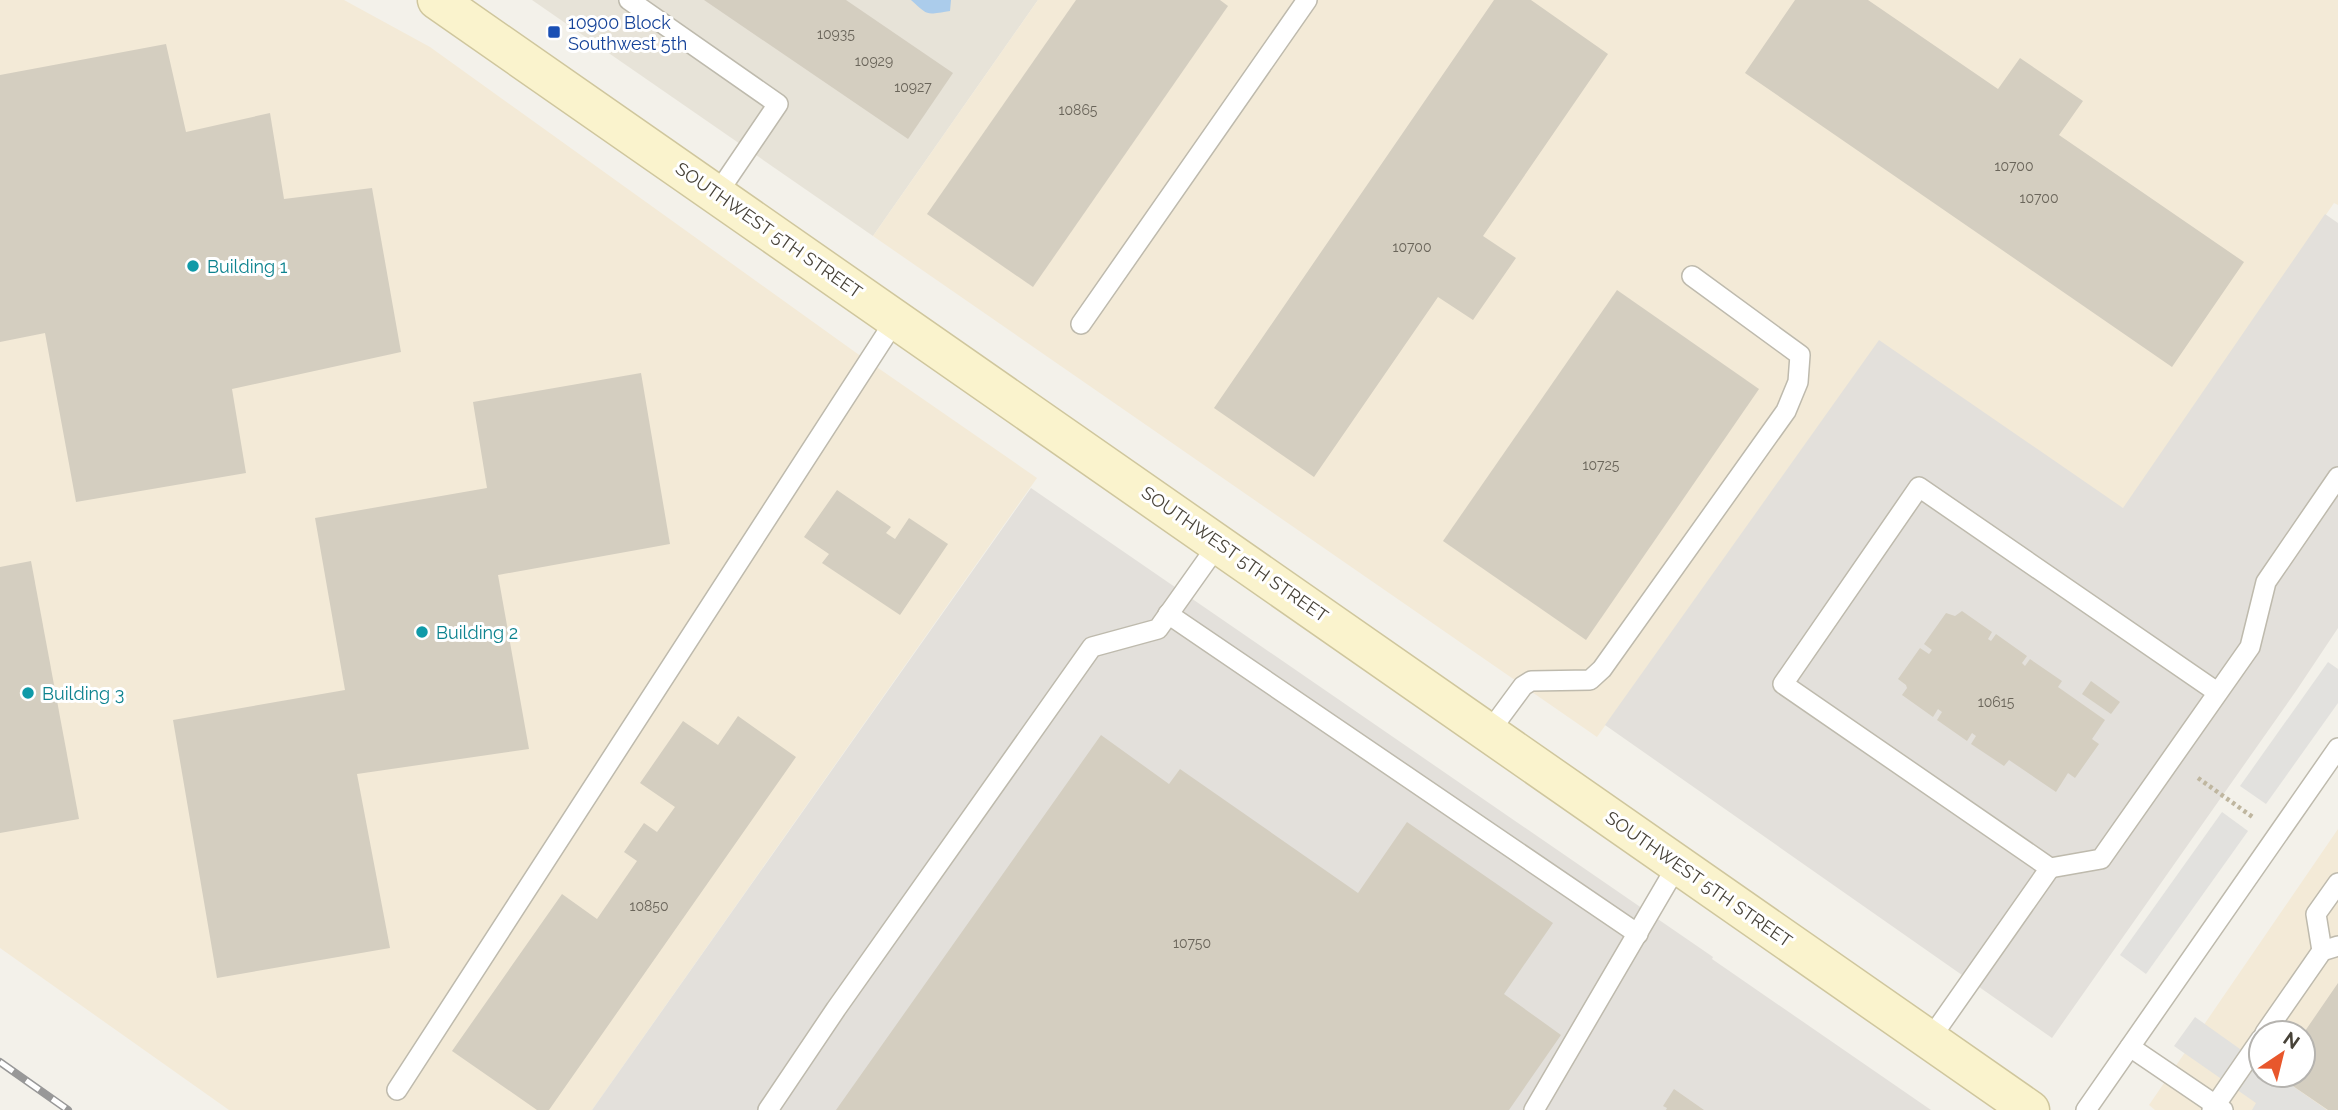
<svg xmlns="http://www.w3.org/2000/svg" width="2338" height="1110" viewBox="0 0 2338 1110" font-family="Raleway,sans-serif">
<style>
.residential{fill:#e7e3d8}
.commercial{fill:#f3ead7;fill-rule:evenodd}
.industrial{fill:#e3e0db}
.parking{fill:#e2e1de}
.water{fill:#abcceb}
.building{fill:#d4cec0}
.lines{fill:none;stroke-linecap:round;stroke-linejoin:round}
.lane-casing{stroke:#bebaad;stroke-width:22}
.secondary-casing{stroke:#cfc69d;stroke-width:41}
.path{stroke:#bfb69f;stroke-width:4.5;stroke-dasharray:3.5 3.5;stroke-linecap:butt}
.lane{stroke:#fff;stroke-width:19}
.secondary{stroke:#faf3cd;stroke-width:38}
.rail-casing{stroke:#989898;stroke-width:8}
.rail{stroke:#fff;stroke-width:5;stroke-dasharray:16;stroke-linecap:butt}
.transit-dot{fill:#1a4fb4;stroke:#fff;stroke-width:2.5}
.culture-dot{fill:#0f9aa8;stroke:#fff;stroke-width:2.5}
.labels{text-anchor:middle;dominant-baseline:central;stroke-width:6;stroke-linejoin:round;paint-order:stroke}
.number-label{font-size:14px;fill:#6a655a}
.transit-label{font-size:18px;fill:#164399;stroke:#fff;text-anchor:start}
.street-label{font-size:18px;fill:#474238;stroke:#fff}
.culture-label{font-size:18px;fill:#0d838f;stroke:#fff;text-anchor:start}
</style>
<rect width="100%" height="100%" fill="#f3f1ea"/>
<path class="residential" d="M532,0H1038L873,236Z"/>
<g class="commercial">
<path d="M0,0H344L430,47L855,352L1037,478L592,1110H229L0,948Z"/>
<path d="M1038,0H2338V205L2334,203L2123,509L1879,341L1597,737L873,236Z"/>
<path d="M2338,829V1110H2155L2149,1105ZM2261,1033H2303V1075H2261Z"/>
</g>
<g class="industrial">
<path d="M2325,214L2338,223V628L2296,691L2052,1038L1605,725L1879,340L2123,508Z"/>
<path d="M1031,488L1713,957L1712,959L1931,1110H592Z"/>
</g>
<g class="parking">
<path d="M2328,662L2338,669V703L2266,804L2240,786Z"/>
<path d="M2222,812L2248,831L2146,974L2120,955Z"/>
<path d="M2195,1017L2261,1064V1075H2277L2327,1110H2252L2256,1103L2174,1046Z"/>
</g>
<path class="water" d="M911,0H951L950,11C925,15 929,16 911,0Z"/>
<g class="building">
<path d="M704,0H846L953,73L908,139Z"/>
<path d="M1076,0H1220L1228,6L1033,287L927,214Z"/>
<path d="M1494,0H1531L1608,54L1483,236L1516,258L1473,320L1438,297L1314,477L1214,408Z"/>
<path d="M1795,0H1868L1998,89L2020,58L2083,101L2059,135L2244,262L2172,367L1745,73Z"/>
<path d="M166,44L186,132L270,113L284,199L372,188L401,352L232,389L246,473L76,502L45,333L0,342V75Z"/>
<path d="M1617,290L1759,389L1586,640L1443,541Z"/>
<path d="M641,373L670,544L498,575L529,749L357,774L390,948L217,978L173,720L345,690L315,518L487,488L473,402Z"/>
<path d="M837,490L891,527L886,533L895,539L909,518L948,544L900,615L822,563L829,554L804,537Z"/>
<path d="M31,561L79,819L0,833V567Z"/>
<path d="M1962,611L1992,632L1988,639L1991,641L1996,634L2027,656L2022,663L2025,666L2030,659L2062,681L2058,687L2105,720L2092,739L2099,744L2075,778L2068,773L2056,792L2009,760L2004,766L1971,744L1976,736L1972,733L1967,741L1937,720L1942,712L1938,709L1933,717L1902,695L1907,688L1906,685L1898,679L1920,648L1929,654L1932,650L1924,644L1946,613L1955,616Z"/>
<path d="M2091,681L2120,702L2111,714L2082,694Z"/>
<path d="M738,716L796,757L549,1110H537L452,1051L562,894L597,919L637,861L624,852L644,823L657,832L675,807L640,783L683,721L718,745Z"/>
<path d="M1101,735L1169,784L1180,769L1358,893L1407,822L1553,923L1504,994L1561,1035L1509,1110H836Z"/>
<path d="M2338,983V1110H2328L2277,1075H2303V1034Z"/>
<path d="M1674,1089L1704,1110H1666L1667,1108L1663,1106Z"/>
</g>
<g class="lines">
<g class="lane-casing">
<g id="lane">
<path d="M629,0L778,104L717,194"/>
<path d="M1081,324L1307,0"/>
<path d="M1168,614L1638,934"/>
<path d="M2217,692L1919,487L1783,684L2050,868L2101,859L2250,647L2266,582L2338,477"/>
<path d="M1489,732L1523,686L1531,681L1590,680L1602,669L1786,411L1798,382L1800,355L1692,276"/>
<path d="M2322,951L2316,914L2338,883"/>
<path d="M2265,1033L2322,951L2338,946"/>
<path d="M1930,1039L2050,868"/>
<path d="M2130,1047L2223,1110"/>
<path d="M397,1090L896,319"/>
<path d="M768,1110L836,1009L1092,647L1158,629L1219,543"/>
<path d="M1534,1110L1678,864"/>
<path d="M2086,1110L2338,748"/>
<path d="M2212,1110L2261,1039"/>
</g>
</g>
<g class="secondary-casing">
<path id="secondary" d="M437,0L2030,1110"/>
</g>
<path class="path" d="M2198,778L2254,818"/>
<use href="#lane" class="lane"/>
<use href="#secondary" class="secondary"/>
<g class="rail-casing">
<path id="rail" d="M0,1062L68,1110"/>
</g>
<use href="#rail" class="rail"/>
</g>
<rect class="transit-dot" x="547" y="25" width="14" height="14" rx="3.5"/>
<g class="culture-dot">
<circle cx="193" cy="266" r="7"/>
<circle cx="422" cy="632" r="7"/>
<circle cx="28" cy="693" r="7"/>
</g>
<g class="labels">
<g class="number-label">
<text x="836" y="34">10935</text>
<text x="874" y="61">10929</text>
<text x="913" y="87">10927</text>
<text x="1078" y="110">10865</text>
<text x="2014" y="166">10700</text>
<text x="2039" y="198">10700</text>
<text x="1412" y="247">10700</text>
<text x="1601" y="465">10725</text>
<text x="1996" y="702">10615</text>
<text x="649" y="906">10850</text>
<text x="1192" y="943">10750</text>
</g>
<g class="transit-label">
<text x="568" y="22">10900 Block<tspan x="568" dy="21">Southwest 5th</tspan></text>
</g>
<g class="street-label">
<text transform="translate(769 230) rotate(35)">SOUTHWEST 5TH STREET</text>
<text transform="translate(1235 554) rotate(35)">SOUTHWEST 5TH STREET</text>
<text transform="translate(1699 879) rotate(35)">SOUTHWEST 5TH STREET</text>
</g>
<g class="culture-label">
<text x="207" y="266">Building 1</text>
<text x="436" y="632">Building 2</text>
<text x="42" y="693">Building 3</text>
</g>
</g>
<g transform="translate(2282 1054) rotate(35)"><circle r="33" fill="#ffffff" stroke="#b5b3af" stroke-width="2"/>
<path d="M0-5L12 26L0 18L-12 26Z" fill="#e8572c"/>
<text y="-10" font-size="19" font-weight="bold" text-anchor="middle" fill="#474238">N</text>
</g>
</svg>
